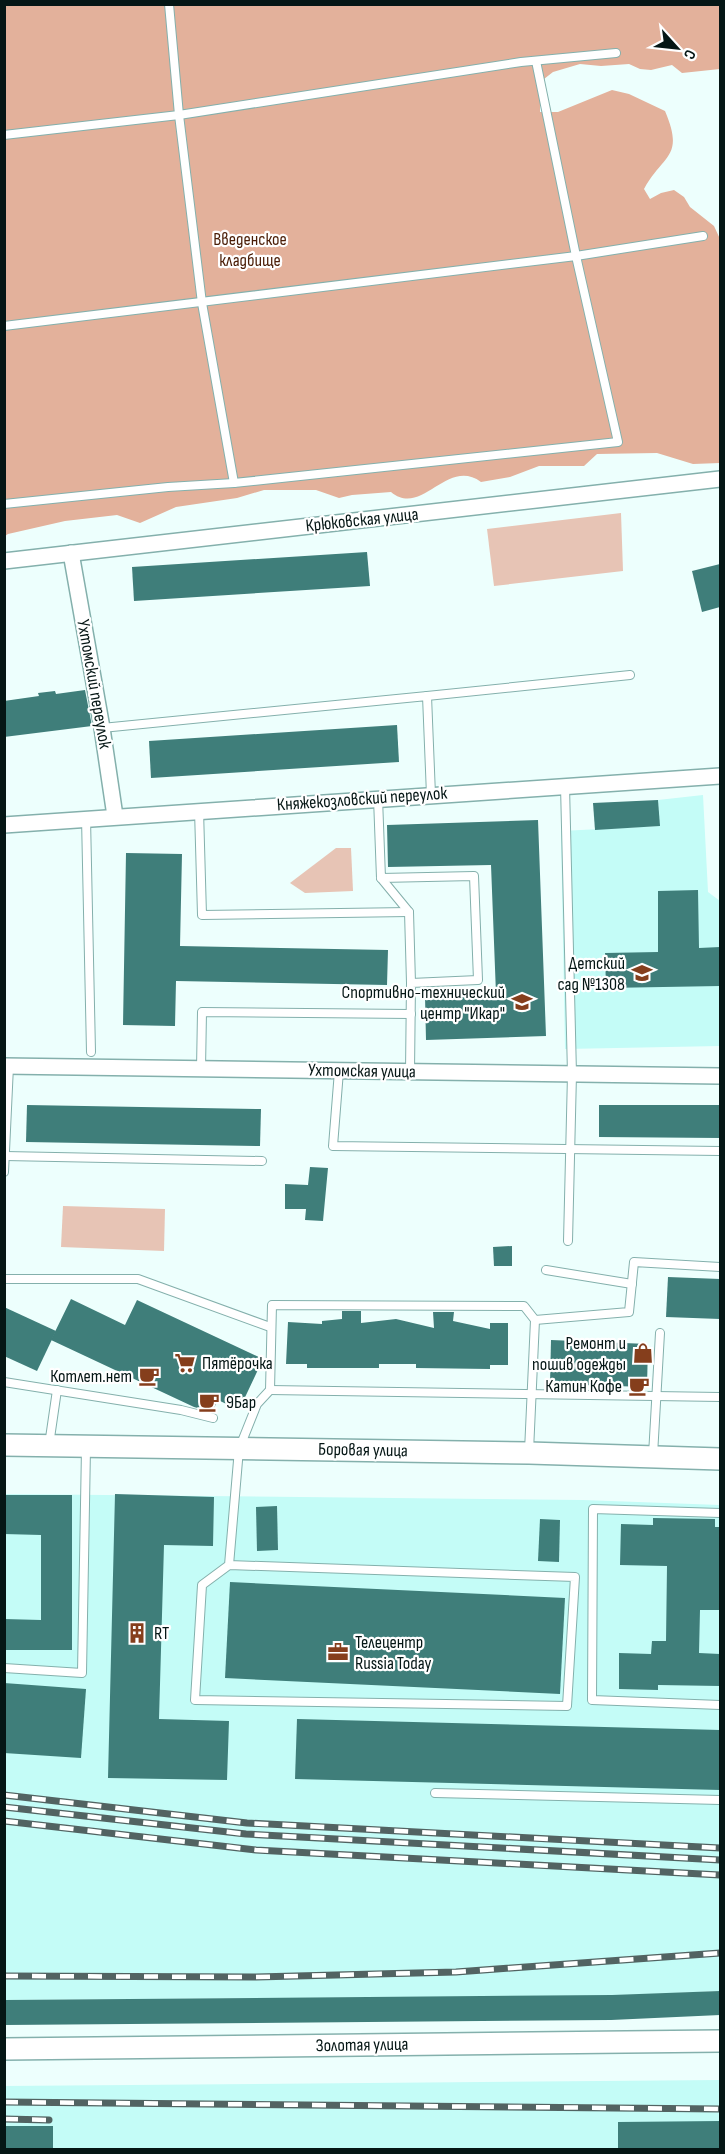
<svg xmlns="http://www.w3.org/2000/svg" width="725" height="2154" viewBox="0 0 725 2154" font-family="'Sofia Sans Condensed',sans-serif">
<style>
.built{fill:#c4fcf7}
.green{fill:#e7c4b5}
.forest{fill:#e3b19b}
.building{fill:#3f7e7a}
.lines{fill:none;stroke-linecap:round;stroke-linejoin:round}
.lane-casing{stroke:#84b0ac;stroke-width:10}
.street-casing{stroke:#84b0ac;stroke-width:18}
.secondary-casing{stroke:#84b0ac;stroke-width:24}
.lane{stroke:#fff;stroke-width:8}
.street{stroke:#fff;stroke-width:15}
.secondary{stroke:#fff;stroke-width:21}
.rail-casing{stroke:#526362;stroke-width:7}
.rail{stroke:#fff;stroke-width:4.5;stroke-dasharray:14;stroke-linecap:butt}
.labels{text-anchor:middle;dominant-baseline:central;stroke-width:4.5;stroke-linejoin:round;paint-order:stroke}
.park-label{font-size:18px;fill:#4b1e07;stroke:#fff}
.street-label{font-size:18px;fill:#051615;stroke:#fff}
.poi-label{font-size:18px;fill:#051615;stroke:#fff;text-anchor:end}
</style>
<rect width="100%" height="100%" fill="#edfffd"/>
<g class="built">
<path d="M703,795L708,892L720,901V1046L565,1049L561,831L659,826L658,800Z"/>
<path d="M5,1494L583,1500L720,1505V1991L612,1996L5,2000Z"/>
<path d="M720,2080V2149H5L4,2086Z"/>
</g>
<g class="green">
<path d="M621,513L623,571L494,586L487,529Z"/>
<path d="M336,848H351L353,891L305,893L290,883Z"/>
<path d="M63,1206L165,1209L164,1251L61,1247Z"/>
</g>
<path class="forest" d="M5,5H720V69L682,73L672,65L651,70L640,69L629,64L601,66L580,64L553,72L544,79L540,90V112H558L612,90L629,94L665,111C685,158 663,154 644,189L650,199L661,193L674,190L684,197L690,207L714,226L720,239V463L693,464L657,453L597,454L584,466H539L510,477L481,482C447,457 422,518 391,492L352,495L339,498L316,490H264L237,498L176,507L140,523L117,515L65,521L8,534L5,536Z"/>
<g class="building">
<path d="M367,552L370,586L134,601L132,567Z"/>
<path d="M720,564V607L702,612L692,571Z"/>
<path d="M85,690L92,726L4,737V701L39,696L38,693L55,691L56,694Z"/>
<path d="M397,725L399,762L151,778L149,741Z"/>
<path d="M658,800L660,826L595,830L593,803Z"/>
<path d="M538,820L546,1036L426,1040L425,996L496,994L491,865L388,867L387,825Z"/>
<path d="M126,853L182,854L180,946L388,950L387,985L176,981L175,1026L123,1025Z"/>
<path d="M698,890L699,948L720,947V986L606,988L605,953L658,952V891Z"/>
<path d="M27,1105L261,1109L260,1146L26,1142Z"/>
<path d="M599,1105H720V1138L599,1137Z"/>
<path d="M310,1167L328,1168L323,1221L305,1220L306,1209H285V1184L308,1185Z"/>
<path d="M512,1246V1266H494L493,1247Z"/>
<path d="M668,1277L720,1279V1319L666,1317Z"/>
<path d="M71,1299L125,1325L137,1300L263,1359L239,1410L218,1400L212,1412L194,1407L51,1340Z"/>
<path d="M4,1307L56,1331L37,1371L4,1356Z"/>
<path d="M342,1311H361V1323L396,1319L434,1328L433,1312H454L453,1321L490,1329V1323H508V1365H490V1369L416,1368V1364H379V1368H307V1364H286L288,1322L322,1324V1321L342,1319Z"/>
<path d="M551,1340L648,1344L647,1387L550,1384Z"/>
<path d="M115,1494L214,1497L213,1546L164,1545L159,1719L229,1721L227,1780L108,1778Z"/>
<path d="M4,1495H72V1650H4V1619L41,1620V1535L4,1534Z"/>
<path d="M277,1506L278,1550L257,1551L256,1507Z"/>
<path d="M653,1518L715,1519V1527H720V1610H700L699,1653L720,1654V1686L658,1685V1690L619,1689V1653L651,1654L652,1641H666L667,1566L620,1565L621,1524L653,1525Z"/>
<path d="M540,1519L560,1520L559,1562L538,1561Z"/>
<path d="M230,1582L565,1598L560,1694L225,1678Z"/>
<path d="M4,1683L86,1689L81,1758L4,1753Z"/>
<path d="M297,1719L720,1730V1790L295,1779Z"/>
<path d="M720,1991V2015L611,2020L4,2025V2000L612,1995Z"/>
<path d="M720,2121V2150H618V2122Z"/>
<rect x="4" y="2126" width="49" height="24"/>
</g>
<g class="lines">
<g class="lane-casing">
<g id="lane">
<path d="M169,4L179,115L202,303L234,483"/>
<path d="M4,135L179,115L521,62L616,53"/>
<path d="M4,326L576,256L703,236"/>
<path d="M4,504L168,487L234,483L618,442L576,256L536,61"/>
<path d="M427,696L630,675"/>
<path d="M102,728L427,696L431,795"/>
<path d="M565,786L572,1074L568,1241"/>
<path d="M378,798L381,878L474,876L478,980L411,983L410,1072"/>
<path d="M199,810L202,915L409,912"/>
<path d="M86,818L91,1052"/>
<path d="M381,878L409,912L411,983"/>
<path d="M201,1069L202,1012L411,1014"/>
<path d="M339,1071L333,1146L720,1151"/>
<path d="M5,1156L262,1161"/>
<path d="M4,1172L9,1066"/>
<path d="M546,1270L632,1284"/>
<path d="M4,1279H138L270,1327"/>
<path d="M535,1320L629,1312L634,1262L720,1267"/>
<path d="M4,1382L181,1410L213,1418"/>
<path d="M270,1390L720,1397"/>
<path d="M49,1445L57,1390"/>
<path d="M653,1455L660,1333"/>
<path d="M720,1513L593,1509L592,1700L720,1705"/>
<path d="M229,1565L575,1577L567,1706L195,1700L202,1585L229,1565L239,1449L257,1404L270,1390L272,1305L524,1306L535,1320L529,1451"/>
<path d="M4,1668L82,1673L86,1448"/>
<path d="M435,1793L720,1800"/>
</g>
</g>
<g class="street-casing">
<g id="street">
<path d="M71,553L102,728L115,816"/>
<path d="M4,561L720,479"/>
<path d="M4,825L720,776"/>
<path d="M4,1066L720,1076"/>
</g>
</g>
<g class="secondary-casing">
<g id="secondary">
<path d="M4,1445L529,1453L720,1459"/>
<path d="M4,2049L720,2041"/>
</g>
</g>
<use href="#lane" class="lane"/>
<use href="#street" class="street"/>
<use href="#secondary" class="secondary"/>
<g class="rail-casing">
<g id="rail">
<path d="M4,1795L247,1823L720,1848"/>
<path d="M4,1807L246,1834L720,1860"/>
<path d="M4,1821L256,1850L720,1875"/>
<path d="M4,1976L256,1977L456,1972L720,1953"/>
<path d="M4,2102L720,2109"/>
<path d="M4,2119L49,2120"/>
</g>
</g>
<use href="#rail" class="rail"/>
</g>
<defs>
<g id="school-bare" transform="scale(1.62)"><path d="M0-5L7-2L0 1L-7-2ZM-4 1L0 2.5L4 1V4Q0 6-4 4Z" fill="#853e1c" stroke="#fff" stroke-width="2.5" paint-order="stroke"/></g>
<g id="shop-bare" transform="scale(1.62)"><path d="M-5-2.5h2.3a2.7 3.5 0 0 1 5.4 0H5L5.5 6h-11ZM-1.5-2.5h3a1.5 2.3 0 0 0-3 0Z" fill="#853e1c" stroke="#fff" stroke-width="2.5" paint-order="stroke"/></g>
<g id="supermarket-bare" transform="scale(1.62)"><path d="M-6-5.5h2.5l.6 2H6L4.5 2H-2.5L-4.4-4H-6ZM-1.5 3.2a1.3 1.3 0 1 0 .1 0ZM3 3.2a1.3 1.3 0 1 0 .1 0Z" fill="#853e1c" stroke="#fff" stroke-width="2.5" paint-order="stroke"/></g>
<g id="cafe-bare" transform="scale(1.62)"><path d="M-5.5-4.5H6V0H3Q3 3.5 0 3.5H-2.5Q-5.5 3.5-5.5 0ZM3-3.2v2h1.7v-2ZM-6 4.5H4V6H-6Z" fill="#853e1c" stroke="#fff" stroke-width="2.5" paint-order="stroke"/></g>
<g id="building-bare" transform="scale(1.62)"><path d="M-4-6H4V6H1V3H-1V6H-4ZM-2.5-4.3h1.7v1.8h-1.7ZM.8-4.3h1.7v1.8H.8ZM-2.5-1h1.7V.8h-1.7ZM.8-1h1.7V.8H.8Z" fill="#853e1c" stroke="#fff" stroke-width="2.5" paint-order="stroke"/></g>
<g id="office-bare" transform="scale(1.62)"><path d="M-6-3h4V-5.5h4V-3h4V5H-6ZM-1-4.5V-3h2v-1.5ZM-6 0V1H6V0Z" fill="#853e1c" stroke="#fff" stroke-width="2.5" paint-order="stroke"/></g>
</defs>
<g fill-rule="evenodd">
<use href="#school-bare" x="642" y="973"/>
<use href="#school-bare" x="522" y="1002"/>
<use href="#shop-bare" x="643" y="1353"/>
<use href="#supermarket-bare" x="185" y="1363"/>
<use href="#cafe-bare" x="149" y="1376"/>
<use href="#cafe-bare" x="639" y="1386"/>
<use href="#cafe-bare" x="209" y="1402"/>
<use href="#building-bare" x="137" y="1633"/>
<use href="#office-bare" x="338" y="1652"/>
</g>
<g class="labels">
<g class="park-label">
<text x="250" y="239">Введенское<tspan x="250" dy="21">кладбище</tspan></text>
</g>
<g class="street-label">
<text transform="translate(362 520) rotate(-6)">Крюковская улица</text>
<text transform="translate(94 684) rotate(80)">Ухтомский переулок</text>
<text transform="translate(362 799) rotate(-4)">Княжекозловский переулок</text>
<text transform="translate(362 1071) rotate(1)">Ухтомская улица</text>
<text transform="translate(363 1450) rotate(1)">Боровая улица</text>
<text transform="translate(362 2045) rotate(-1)">Золотая улица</text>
</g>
<g class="poi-label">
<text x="625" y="963">Детский<tspan x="625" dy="21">сад №1308</tspan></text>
<text x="505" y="992">Спортивно-технический<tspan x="505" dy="21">центр "Икар"</tspan></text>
<text x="626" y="1343">Ремонт и<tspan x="626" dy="21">пошив одежды</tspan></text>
<text x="202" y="1363" text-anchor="start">Пятёрочка</text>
<text x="132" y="1376">Котлет.нет</text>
<text x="622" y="1386">Катин Кофе</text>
<text x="226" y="1402" text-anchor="start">9Бар</text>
<text x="154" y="1633" text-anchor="start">RT</text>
<text x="355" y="1642" text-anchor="start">Телецентр<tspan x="355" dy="21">Russia Today</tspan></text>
</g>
</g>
<rect width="725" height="2154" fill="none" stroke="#051615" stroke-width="12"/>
<g transform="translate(677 48) rotate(117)" stroke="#ffffff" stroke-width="4.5" paint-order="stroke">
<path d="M0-4.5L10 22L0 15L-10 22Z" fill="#051615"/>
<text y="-9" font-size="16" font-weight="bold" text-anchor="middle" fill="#051615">С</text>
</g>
</svg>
